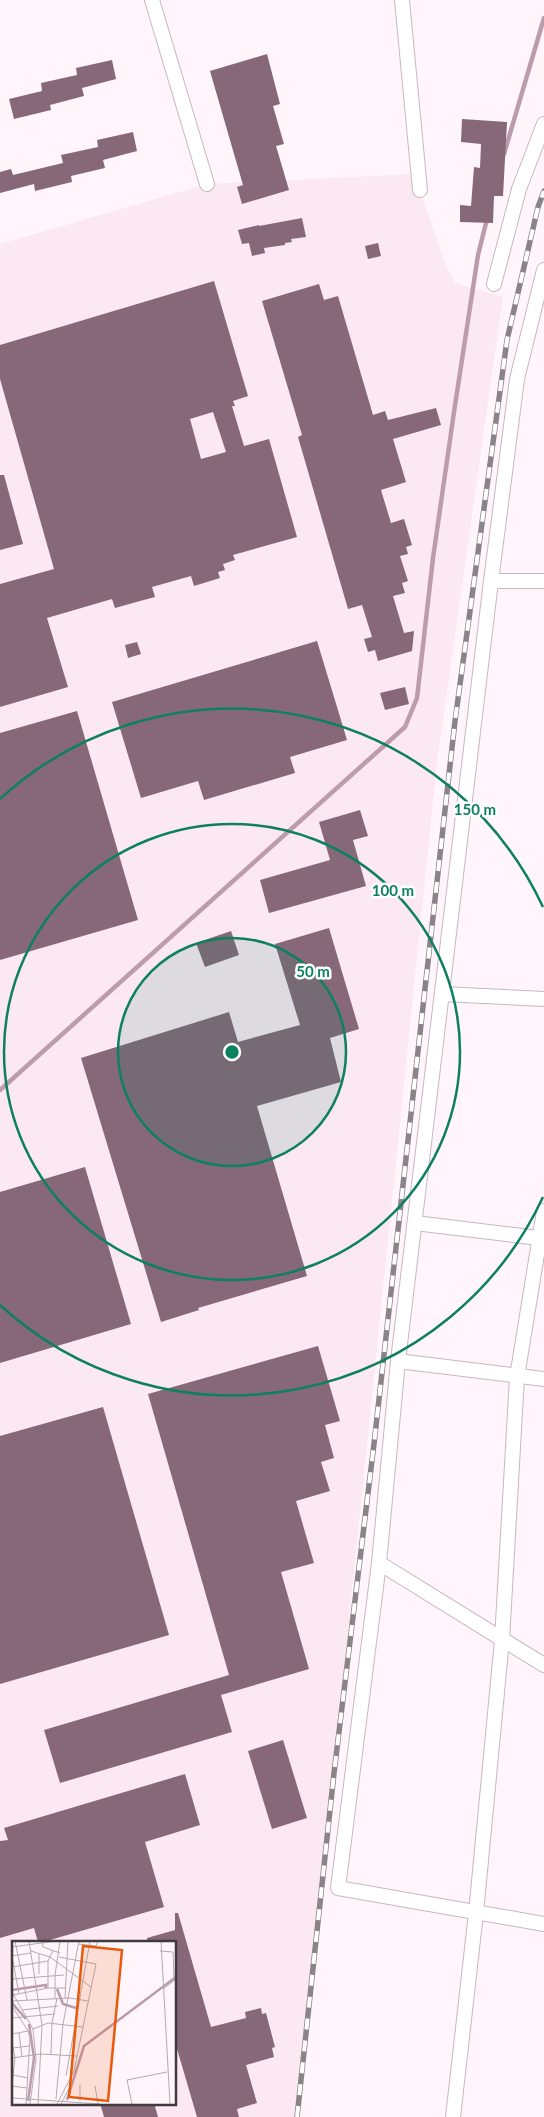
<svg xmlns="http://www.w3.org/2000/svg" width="544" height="2117" viewBox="0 0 544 2117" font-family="Lato,sans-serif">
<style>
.built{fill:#fce8f2;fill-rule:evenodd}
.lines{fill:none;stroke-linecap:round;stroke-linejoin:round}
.stream{stroke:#bc9bac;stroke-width:4.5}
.building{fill:#866878;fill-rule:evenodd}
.street-casing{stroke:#c5b9bf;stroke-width:16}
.street{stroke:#fff;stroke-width:14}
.rail-casing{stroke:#8a8387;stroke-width:5.5}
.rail{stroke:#fff;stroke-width:4;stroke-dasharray:11;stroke-linecap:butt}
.ring{fill:none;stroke:#0c805f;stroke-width:2.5}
.inset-river{fill:none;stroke:#bc9bac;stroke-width:2.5}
.inset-road{fill:none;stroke:#b3abaf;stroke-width:1}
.view{fill:#e8590c;fill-opacity:0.15;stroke:#e8590c;stroke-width:2.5}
.inset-edge{fill:none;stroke:#403b3e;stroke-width:2.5}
.centre{fill:#0c805f;stroke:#fff;stroke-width:2.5}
.ring-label{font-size:15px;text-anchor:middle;font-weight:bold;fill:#0c805f;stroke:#fff;stroke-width:5;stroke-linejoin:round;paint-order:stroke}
</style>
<rect width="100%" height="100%" fill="#fff5fa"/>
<path class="built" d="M414,174L445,263L455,283L503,297L437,762L298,2117H0V244L207,184ZM14,1942H175V2103H14Z"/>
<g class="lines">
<g class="stream">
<path d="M504,154L544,18"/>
<path d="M0,1090L405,727L417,698L433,558L454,412L478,255L487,219"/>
</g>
</g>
<g class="building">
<path d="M267,54L280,104L273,106L284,144L276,146L289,190L242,204L237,187L243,185L210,71Z"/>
<path d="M112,60L116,79L82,88L84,96L50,105L51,110L14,119L9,99L42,91L41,83L77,75L76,68Z"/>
<path d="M462,119L507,122L503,196H494L493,223L460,222V205L471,206L474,167L480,168L481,144L461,142Z"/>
<path d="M133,132L137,151L103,160L105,168L71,176L72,182L35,191L34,184L0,193V172L11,169L13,175L63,163L61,155L98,147L97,140Z"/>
<path d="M302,218L306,237L291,239L292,242L285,243V245L264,248L265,253L252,256L249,243L242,244L238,230L259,225V226Z"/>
<path d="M378,243L381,256L368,259L365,246Z"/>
<path d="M214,281L248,396L233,401L235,406H232L244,446L269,439L297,537L233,555L235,560L223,564L225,570L218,572L220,578L194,586L191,576L152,587L155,597L140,601L115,608L112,599L47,618L68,687L0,707V584L54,569L0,379V345ZM213,412L226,452L201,459L190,419Z"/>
<path d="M319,284L324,300L338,296L373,415L385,411L388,420L436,408L441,425L393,439L406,482L381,490L391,523L404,519L412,545L406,547L408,554L400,556L408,581L402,583L405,593L393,596L404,633L414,631L412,651L378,661L375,650L368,652L364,639L372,637L362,605L348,609L298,437L302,435L262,301Z"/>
<path d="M0,475H4L23,544L0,550Z"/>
<path d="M317,641L347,740L290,757L295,773L204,800L198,781L141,798L112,702Z"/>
<path d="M137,642L141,654L128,658L125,645Z"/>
<path d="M405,687L409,704L385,710L380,693Z"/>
<path d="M77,711L138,920L0,960V733Z"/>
<path d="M360,810L368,836L353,840L366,886L269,913L260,880L330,860L319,822Z"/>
<path d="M329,928L359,1029L330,1038L341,1082L257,1106L307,1276L198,1308L199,1310L161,1322L81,1058L229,1012L238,1042L300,1025L275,944Z"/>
<path d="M231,931L239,955L205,967L196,943Z"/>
<path d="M85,1167L131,1324L0,1363V1192Z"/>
<path d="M318,1346L340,1421L325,1425L334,1458L321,1462L330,1491L296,1501L314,1563L281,1572L309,1669L221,1695L232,1732L60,1783L44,1730L229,1675L148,1394Z"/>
<path d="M103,1407L169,1635L0,1684V1436Z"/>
<path d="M283,1740L307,1818L272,1829L248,1751Z"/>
<path d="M185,1774L200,1825L145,1842L164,1907L43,1942H38L34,1928L0,1938V1841L8,1840L4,1828Z"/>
<path d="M175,1913H178L211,2027L246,2018L245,2012L261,2008L262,2014L266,2013L275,2047L272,2048L274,2057L246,2065L257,2103L237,2109L239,2117H197L175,2042V1942H147V1938L175,1930Z"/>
<path d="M100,2103H154L158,2117H104Z"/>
</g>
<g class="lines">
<g class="street-casing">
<g id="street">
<path d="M152,0L207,184"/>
<path d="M402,0L420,190"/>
<path d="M544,270L517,379L491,581L398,1361L379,1563L338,1888L544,1924"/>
<path d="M494,284L519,189L544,124"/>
<path d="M491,581H544"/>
<path d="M442,994L544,999"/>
<path d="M415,1223L539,1238"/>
<path d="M398,1361L544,1379"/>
<path d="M379,1563L544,1665"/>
<path d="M453,2117L476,1913L502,1640L517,1377L544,1211"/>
</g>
</g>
<use href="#street" class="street"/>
<g class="rail-casing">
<path id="rail" d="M297,2117L334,1773L374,1444L455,721L507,340L538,207L544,191"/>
</g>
<use href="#rail" class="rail"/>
</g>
<circle cx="232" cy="1052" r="114" fill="#0c805f" fill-opacity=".12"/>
<g class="ring">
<circle cx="232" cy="1052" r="114"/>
<circle cx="232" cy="1052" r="228"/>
<path d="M543 1197A343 343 0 0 1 0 1305M0 799A343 343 0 0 1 543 907"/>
</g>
<g transform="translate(12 1941)">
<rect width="164" height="164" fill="#fff5fa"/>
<path class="inset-river" d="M45,48L51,63L64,67M0,49L34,44V47M0,62L14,78M55,159L72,105L164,36M16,160L22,117L17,83"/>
<path class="inset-road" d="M3,0L15,59M17,0L30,84L26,163M30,0L31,6L48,12M149,0L158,163M66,3L84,5L86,0M0,6L44,0M19,10L38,16L79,46M148,10L161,11L162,39M0,26L36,20M27,33V13M0,38L52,34M36,47V20L41,10M151,48L163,39M0,51L21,88L24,118L18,163M7,53L0,15L19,12M1,54L36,47H53M43,57V34L48,0M53,57L56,0M0,60L58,57L76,60M0,65L16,90M10,69L46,65M0,77L43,73M21,88L36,82L71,86M7,92L10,116M0,93L16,90L18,97L14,163M0,101L3,117L0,145M1,107L17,105M39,113L40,82L45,57M0,117L29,113L65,115M1,134L16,137M54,135L78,0M68,144V160M0,145L15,147M83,145L86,163M0,157L88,163M44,158L51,83L67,0M45,163L62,130L84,23L47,16M49,163L63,136M120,163L115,139L155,131"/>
<path class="view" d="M71,5L110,9L96,160L57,156Z"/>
<rect width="164" height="164" class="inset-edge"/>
</g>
<circle cx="232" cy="1052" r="8" class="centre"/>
<g class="ring-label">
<text x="475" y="815">150 m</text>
<text x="393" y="896">100 m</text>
<text x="313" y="977">50 m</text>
</g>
</svg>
